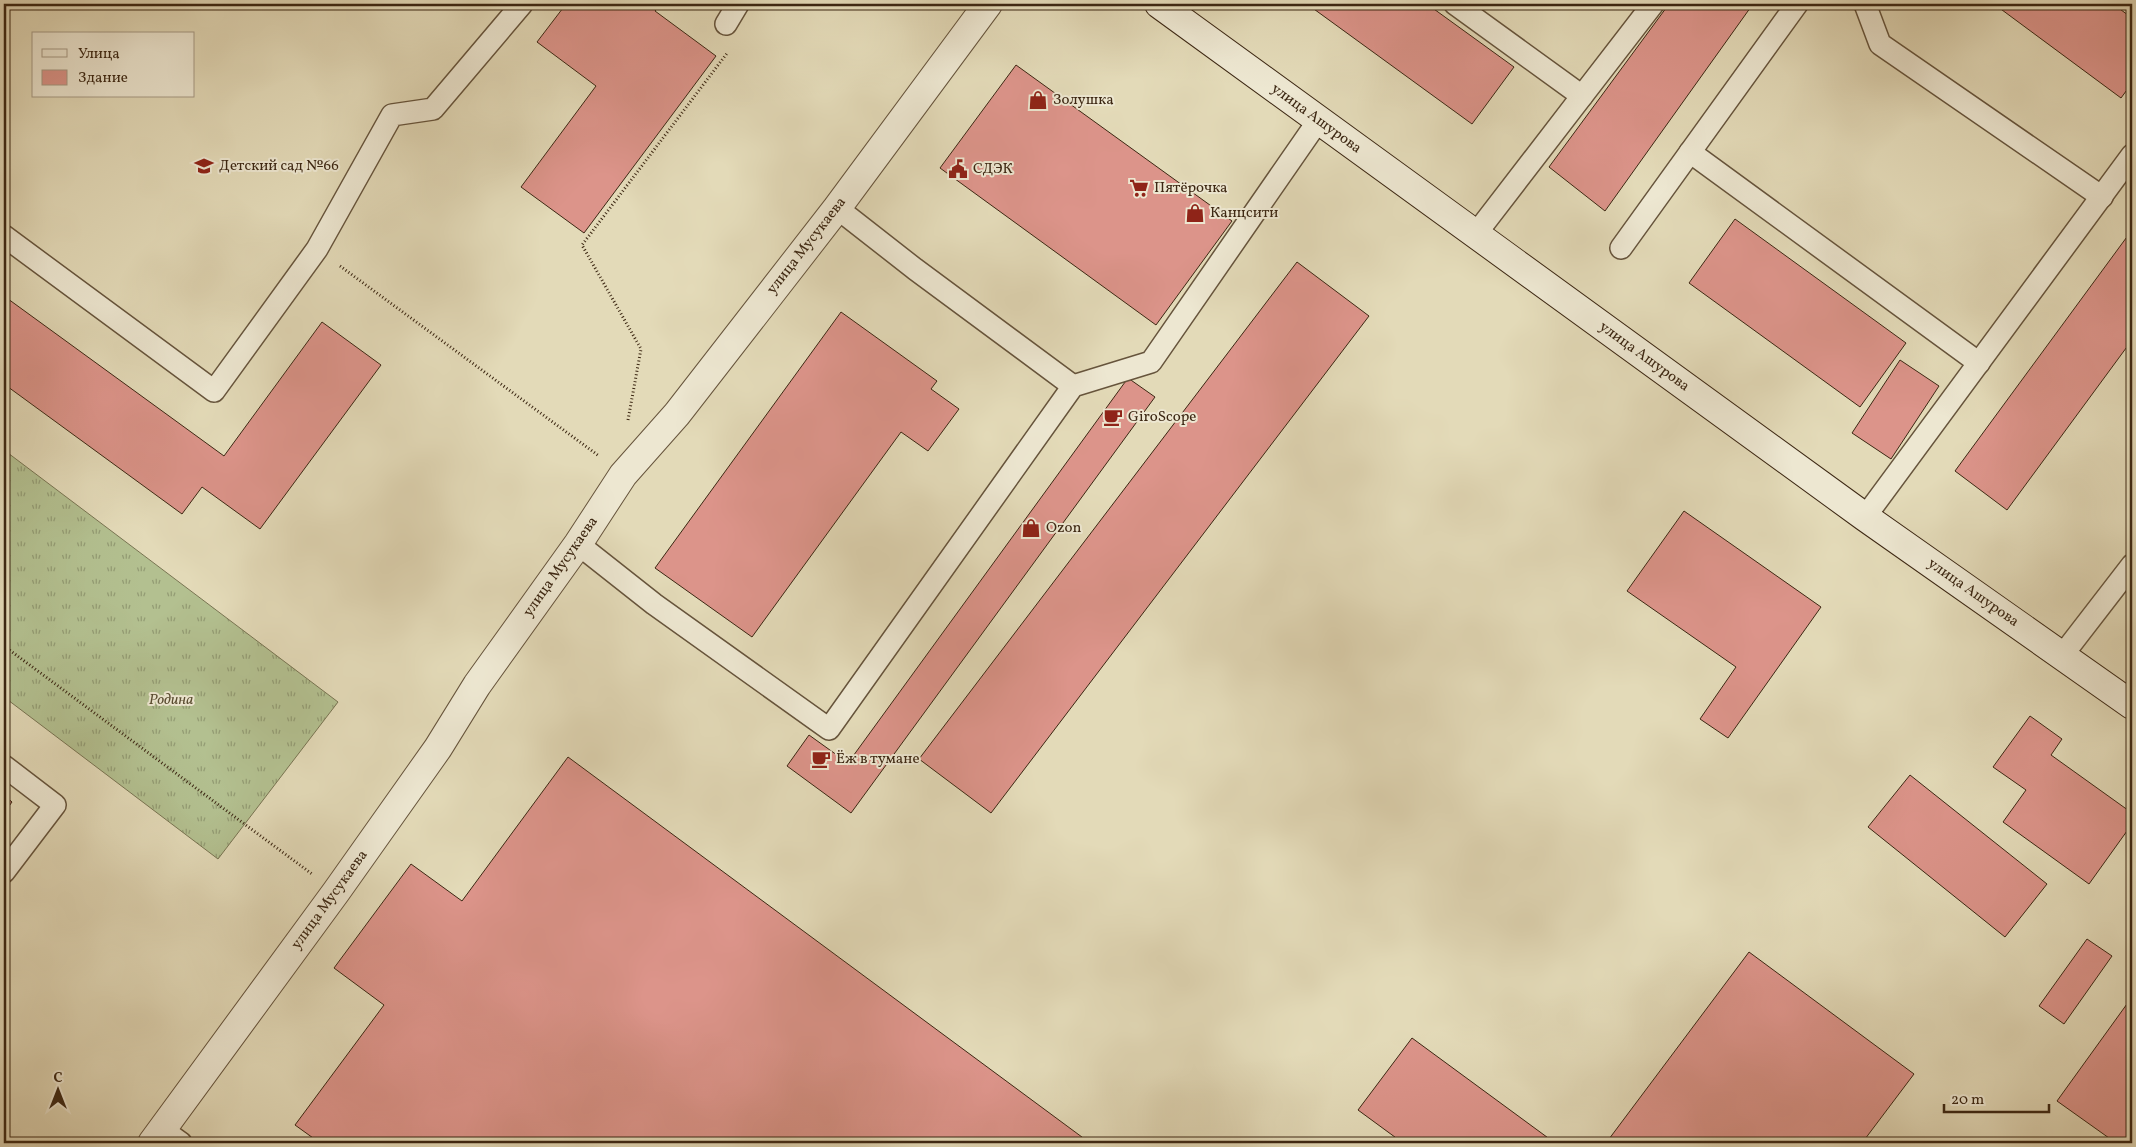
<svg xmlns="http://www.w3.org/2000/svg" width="2136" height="1147" viewBox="0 0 2136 1147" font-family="Vollkorn,serif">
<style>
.grass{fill:url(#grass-tufts);stroke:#787452}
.building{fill:#dc948a;stroke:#3c2713}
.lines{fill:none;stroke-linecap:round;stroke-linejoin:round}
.lane-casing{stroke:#66543c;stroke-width:24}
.street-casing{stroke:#66543c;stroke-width:30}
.secondary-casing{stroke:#3c2713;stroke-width:30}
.path{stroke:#3c2713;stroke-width:3;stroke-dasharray:1 2.5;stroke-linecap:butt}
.lane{stroke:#ede7d1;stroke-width:21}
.street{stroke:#ede7d1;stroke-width:28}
.secondary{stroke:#ede7d1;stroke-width:28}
.labels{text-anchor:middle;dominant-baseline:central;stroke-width:4;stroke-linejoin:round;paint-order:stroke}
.poi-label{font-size:15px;fill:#3c2713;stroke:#ede7d1;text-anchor:start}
.street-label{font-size:15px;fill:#3c2713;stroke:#ede7d1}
.park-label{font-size:15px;font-style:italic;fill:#5a4d32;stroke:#ede7d1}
</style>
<defs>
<pattern id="grass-tufts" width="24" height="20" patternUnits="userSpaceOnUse" patternTransform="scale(1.25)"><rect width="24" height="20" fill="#b3c090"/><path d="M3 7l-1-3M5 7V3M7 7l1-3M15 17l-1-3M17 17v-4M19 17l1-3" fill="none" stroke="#939c74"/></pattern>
</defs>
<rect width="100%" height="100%" fill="#e3dab8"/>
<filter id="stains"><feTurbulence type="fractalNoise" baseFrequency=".004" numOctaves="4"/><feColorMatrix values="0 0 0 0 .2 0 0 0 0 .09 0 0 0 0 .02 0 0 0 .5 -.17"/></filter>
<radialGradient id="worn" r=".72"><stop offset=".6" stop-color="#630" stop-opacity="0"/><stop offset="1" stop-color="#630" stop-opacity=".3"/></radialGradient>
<path class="grass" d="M4,450L338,702L218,859L4,697Z"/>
<g class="building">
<path d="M566,4H661L655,11L716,56L584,233L521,187L596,86L537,42Z"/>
<path d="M1307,4H1427L1514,67L1472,124Z"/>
<path d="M1669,4H1753L1605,211L1549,167Z"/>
<path d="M1994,4H2113L2132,18V83L2121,98Z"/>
<path d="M1016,65L1232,221L1156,325L940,168Z"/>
<path d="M1735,219L1906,343L1860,407L1689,283Z"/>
<path d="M2132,230V340L2007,510L1955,471Z"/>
<path d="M1297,262L1369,316L991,813L919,759Z"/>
<path d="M4,296L224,456L322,322L381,365L260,529L202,487L182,514L4,384Z"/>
<path d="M841,312L937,381L931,389L959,409L928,451L901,432L752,637L655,568Z"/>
<path d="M1900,360L1939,386L1891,459L1852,433Z"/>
<path d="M1128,378L1155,397L851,813L787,766L809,735L848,763Z"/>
<path d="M1684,511L1821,607L1728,738L1700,719L1736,667L1627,591Z"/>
<path d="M2030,716L2062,739L2051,755L2132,813V824L2089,884L2003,822L2026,790L1993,767Z"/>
<path d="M568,757L1090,1143H320L295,1125L384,1005L334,968L411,864L462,901Z"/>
<path d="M1910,775L2047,884L2005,937L1868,827Z"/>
<path d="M4,795L12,802L4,813Z"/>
<path d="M2087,939L2112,956L2064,1024L2039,1006Z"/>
<path d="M1749,952L1914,1074L1862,1143H1606Z"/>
<path d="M2132,997V1143H2116L2057,1101Z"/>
<path d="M1412,1038L1555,1143H1403L1358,1110Z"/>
</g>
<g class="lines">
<g class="lane-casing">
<g id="lane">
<path d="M1455,4L1582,96L1653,4"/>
<path d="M1865,4L1880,44L2102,197"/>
<path d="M726,24L738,4"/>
<path d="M1690,152L1979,363"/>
<path d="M837,208L915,269L1073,386"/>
<path d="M1475,235L1582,96"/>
<path d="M4,236L214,391L317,249L392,115L433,109L522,4"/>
<path d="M1621,248L1797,4"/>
<path d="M1865,517L2132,155"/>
<path d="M578,544L654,604L829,729L1073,386L1151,362L1318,121"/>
<path d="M2061,657L2132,565"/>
<path d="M4,766L55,805L4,872"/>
<path d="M163,1130L181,1143"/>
</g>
</g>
<g class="street-casing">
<path id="street" d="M152,1143L336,892L438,748L477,685L578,544L623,475L677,414L837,208L988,4"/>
</g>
<g class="secondary-casing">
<path id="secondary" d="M1159,4L1865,517L2132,705"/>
</g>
<g class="path">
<path d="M340,266L599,456"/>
<path d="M628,420L641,349L582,245L728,52"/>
<path d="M4,646L312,874"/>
</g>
<use href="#lane" class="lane"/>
<use href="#street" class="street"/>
<use href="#secondary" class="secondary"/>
</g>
<defs>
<g id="shop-bare" transform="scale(1.5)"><path d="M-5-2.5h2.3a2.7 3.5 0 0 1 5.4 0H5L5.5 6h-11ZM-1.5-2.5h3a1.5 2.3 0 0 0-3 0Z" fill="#8f2418" stroke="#ede7d1" stroke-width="2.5" paint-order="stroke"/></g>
<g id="school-bare" transform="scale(1.5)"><path d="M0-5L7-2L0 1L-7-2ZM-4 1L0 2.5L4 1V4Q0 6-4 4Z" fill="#8f2418" stroke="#ede7d1" stroke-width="2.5" paint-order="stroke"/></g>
<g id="civic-bare" transform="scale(1.5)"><path d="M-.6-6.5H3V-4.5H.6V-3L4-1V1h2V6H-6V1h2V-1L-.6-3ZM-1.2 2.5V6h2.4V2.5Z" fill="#8f2418" stroke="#ede7d1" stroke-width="2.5" paint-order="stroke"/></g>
<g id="supermarket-bare" transform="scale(1.5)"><path d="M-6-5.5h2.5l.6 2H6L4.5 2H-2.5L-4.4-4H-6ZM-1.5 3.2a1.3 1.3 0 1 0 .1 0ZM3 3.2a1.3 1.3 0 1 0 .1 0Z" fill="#8f2418" stroke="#ede7d1" stroke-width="2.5" paint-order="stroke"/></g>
<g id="cafe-bare" transform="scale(1.5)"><path d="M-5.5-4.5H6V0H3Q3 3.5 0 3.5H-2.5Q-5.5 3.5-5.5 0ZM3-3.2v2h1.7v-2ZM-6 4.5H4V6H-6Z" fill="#8f2418" stroke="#ede7d1" stroke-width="2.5" paint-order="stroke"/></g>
</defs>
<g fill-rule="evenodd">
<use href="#shop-bare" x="1038" y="100"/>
<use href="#school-bare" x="204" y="166"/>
<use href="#civic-bare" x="958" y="169"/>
<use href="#supermarket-bare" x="1139" y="188"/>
<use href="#shop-bare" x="1195" y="213"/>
<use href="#cafe-bare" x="1113" y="417"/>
<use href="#shop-bare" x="1031" y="528"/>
<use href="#cafe-bare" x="821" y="759"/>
</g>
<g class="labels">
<g class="poi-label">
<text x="1053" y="100">Золушка</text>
<text x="219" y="166">Детский сад №66</text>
<text x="973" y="169">СДЭК</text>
<text x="1154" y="188">Пятёрочка</text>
<text x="1210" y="213">Канцсити</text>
<text x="1128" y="417">GiroScope</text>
<text x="1046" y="528">Ozon</text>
<text x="836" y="759">Ёж в тумане</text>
</g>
<g class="street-label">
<text transform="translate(1316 119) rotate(36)">улица Ашурова</text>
<text transform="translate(807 246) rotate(-52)">улица Мусукаева</text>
<text transform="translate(1644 357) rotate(36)">улица Ашурова</text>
<text transform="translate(561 567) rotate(-55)">улица Мусукаева</text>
<text transform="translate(1973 593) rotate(35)">улица Ашурова</text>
<text transform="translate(330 900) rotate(-54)">улица Мусукаева</text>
</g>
<g class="park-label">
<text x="171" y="700">Родина</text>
</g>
</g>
<rect width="2136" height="1147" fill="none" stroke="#e3dab8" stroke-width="20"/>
<rect x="5" y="5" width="2126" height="1137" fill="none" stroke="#3c2713" stroke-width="2.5"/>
<rect x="10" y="10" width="2116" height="1127" fill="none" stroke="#3c2713"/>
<rect x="32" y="32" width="162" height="65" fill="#ede7d1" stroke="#a69a85"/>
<rect x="42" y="49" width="25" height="8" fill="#ede7d1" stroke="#a69a85"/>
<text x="78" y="58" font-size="15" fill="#3c2713">Улица</text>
<rect x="42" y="70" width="25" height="15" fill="#dc948a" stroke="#a69a85"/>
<text x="78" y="82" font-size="15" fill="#3c2713">Здание</text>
<g transform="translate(58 1090)" stroke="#ede7d1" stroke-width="4" paint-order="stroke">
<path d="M0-4L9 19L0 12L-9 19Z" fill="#3c2713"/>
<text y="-8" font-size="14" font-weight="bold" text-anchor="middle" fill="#3c2713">С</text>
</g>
<path d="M1944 1104v8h105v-8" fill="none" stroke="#3c2713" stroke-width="2.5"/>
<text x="1951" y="1104" font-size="15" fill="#3c2713" stroke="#ede7d1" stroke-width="4" paint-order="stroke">20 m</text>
<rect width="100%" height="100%" filter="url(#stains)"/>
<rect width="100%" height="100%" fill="url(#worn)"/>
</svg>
